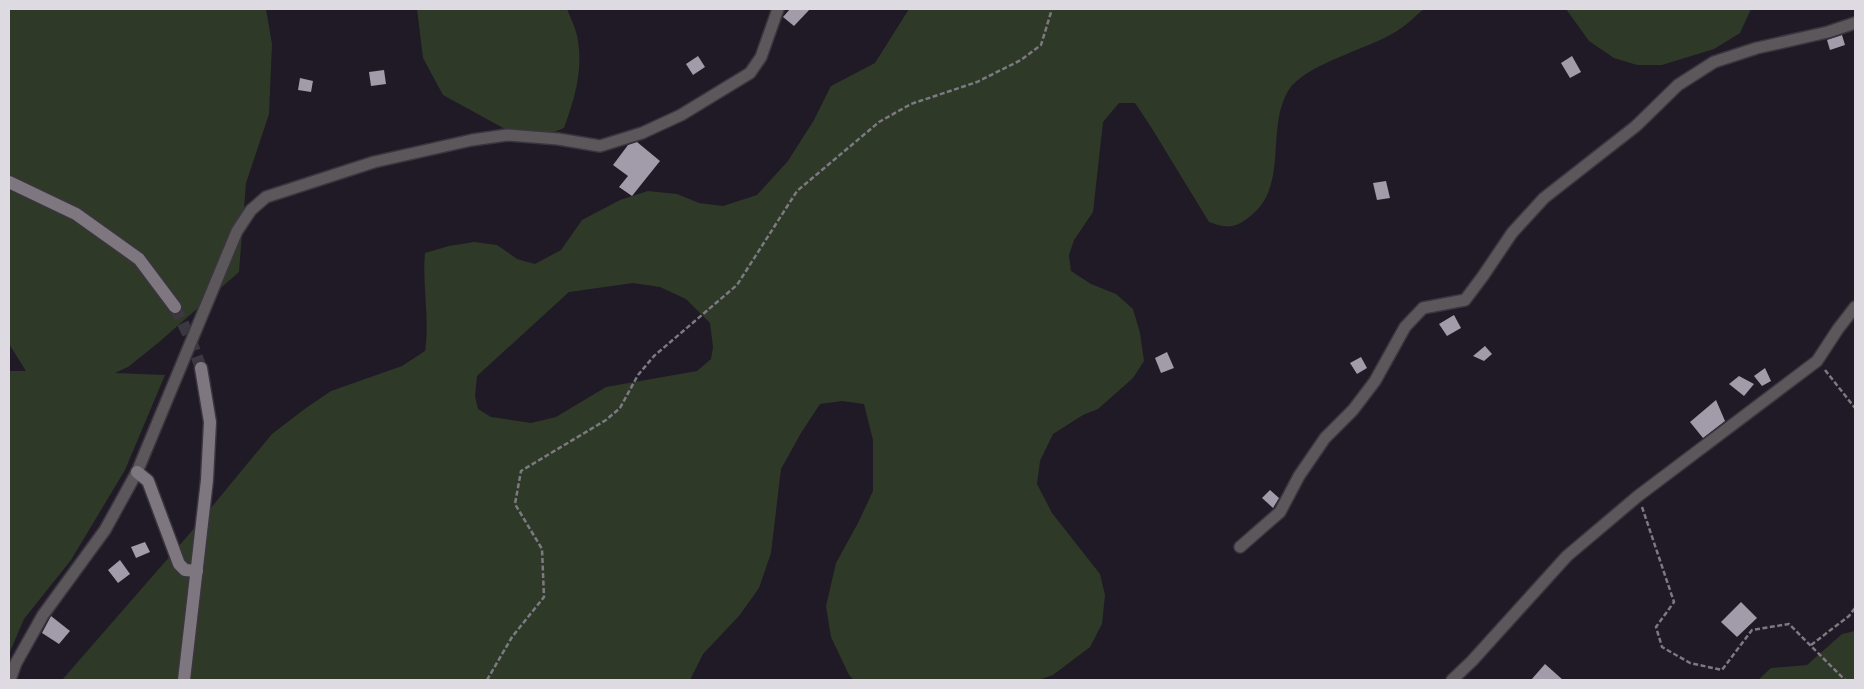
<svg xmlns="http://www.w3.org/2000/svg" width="1864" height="689" viewBox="0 0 1864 689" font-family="'Crimson Pro',serif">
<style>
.green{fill:#2f3928;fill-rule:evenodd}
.building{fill:#a19baa}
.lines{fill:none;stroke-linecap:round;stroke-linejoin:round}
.secondary-tunnel{stroke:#3c3741;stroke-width:12;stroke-dasharray:12 6;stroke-linecap:butt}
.street-casing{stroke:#3a353f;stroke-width:14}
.secondary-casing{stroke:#3a353f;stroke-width:15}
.path{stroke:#7d7983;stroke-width:2.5;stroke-dasharray:5 2.5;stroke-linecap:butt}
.street{stroke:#5c575b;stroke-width:11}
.secondary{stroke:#7f777f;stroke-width:12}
</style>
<rect width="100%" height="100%" fill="#1f1a25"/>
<g class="green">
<path d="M9,9H266L272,44L269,114L246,183L239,272L158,343L128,367L115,373L165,375L125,470L71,560L24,619L9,654V371H26L9,344Z"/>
<path d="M417,9H567C571,19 577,31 578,41C583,72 574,100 564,128L539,138L514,134L443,95L423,58Z"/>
<path d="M909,9H1424C1415,16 1407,25 1397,31C1369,49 1304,64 1288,91C1265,131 1290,188 1248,218C1234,229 1225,228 1209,222L1151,127L1135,103H1119L1103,122L1093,212L1074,240L1069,255L1071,271L1091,284L1116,294L1133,309L1140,333L1144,361L1133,378L1098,409L1083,415L1053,434L1040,461L1037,484L1052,513L1100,574L1105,595L1102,624L1090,647L1053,675L1038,680H854L849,675L831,637L826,606L836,563L858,523L873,491V440L864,404L842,401L820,404L801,433L781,469L771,553L759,588L739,616L703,654L690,680H62L191,532L272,434L306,408L331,391L402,366L425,351C430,318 422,286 425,253L449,246L474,242L497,245L517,259L535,264L561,250L582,220L620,200L648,191L677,194L699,203L723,206L757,195L788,161L814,120L831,86L875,63ZM633,283L660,287L686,299L710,323L713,347L711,359L697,371L606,387L556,417L531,423L491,417L478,409L475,396L477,376L569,292Z"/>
<path d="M1566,9H1751L1740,33L1714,49L1662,65H1637L1614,58L1589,41Z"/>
<path d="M1855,631V680H1758L1771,668L1807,665L1842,634Z"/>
</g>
<g class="building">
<path d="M790,9H810L794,26L783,17Z"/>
<path d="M1842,35L1845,45L1830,50L1827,40Z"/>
<path d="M698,56L705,67L693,75L686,64Z"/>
<path d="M1572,56L1581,72L1570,78L1561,63Z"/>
<path d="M384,70L386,84L371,86L369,72Z"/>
<path d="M300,78L313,81L311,92L298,90Z"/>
<path d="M637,142L660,161L632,196L619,187L628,176L613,165L628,145Z"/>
<path d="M1386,181L1390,198L1377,200L1373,183Z"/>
<path d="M1454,315L1461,328L1447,336L1439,324Z"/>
<path d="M1485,346L1492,354L1484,361L1473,356Z"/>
<path d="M1167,352L1174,368L1161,373L1155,358Z"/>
<path d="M1361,357L1367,368L1357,374L1350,363Z"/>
<path d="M1765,368L1771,381L1762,386L1754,376Z"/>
<path d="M1739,376L1754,384L1744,396L1729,384Z"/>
<path d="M1716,400L1725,421L1703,438L1690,422Z"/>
<path d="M1270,490L1279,498L1273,508L1262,498Z"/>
<path d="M145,542L150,552L136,558L131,547Z"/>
<path d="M120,560L130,574L118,583L108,570Z"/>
<path d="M1741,602L1757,618L1737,637L1721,622Z"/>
<path d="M51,616L70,631L59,644L42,633Z"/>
<path d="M1545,664L1563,680H1531Z"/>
</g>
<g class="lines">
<path class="secondary-tunnel" d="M175,307L190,338L201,368"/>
<g class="street-casing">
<g id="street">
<path d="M1240,547L1280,512L1299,476L1325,438L1353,410L1375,381L1405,327L1423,308L1465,300L1483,276L1512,233L1544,198L1636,126L1678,85L1714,62L1757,48L1828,32L1855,23"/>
<path d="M10,680L16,663L43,615L105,530L137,472L237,231L251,210L266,197L374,162L472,140L507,135L558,139L600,146L642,133L681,115L750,73L761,57L778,9"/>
<path d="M1452,680L1472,661L1567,556L1638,496L1817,361L1838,329L1855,307"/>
</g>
</g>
<g class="secondary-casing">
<g id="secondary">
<path d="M9,182L76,214L139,259L175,307"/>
<path d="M137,472L148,481L179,564L185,570L197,571"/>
<path d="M184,680L207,480L210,422L201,368"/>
</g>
</g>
<g class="path">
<path d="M1825,370L1855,408"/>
<path d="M1642,507L1674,602L1656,627L1662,647L1690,663L1722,670L1752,630L1789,624L1845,680"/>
<path d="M1811,645L1849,616L1855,608"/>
<path d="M487,680L512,637L544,597L542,549L515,504L521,471L606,420L620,408L638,375L654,356L737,285L797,191L879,122L911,104L977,82L1021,60L1041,45L1052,9"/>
</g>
<use href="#street" class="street"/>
<use href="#secondary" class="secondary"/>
</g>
<rect width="1864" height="689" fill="none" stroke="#dddae2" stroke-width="20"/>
</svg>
